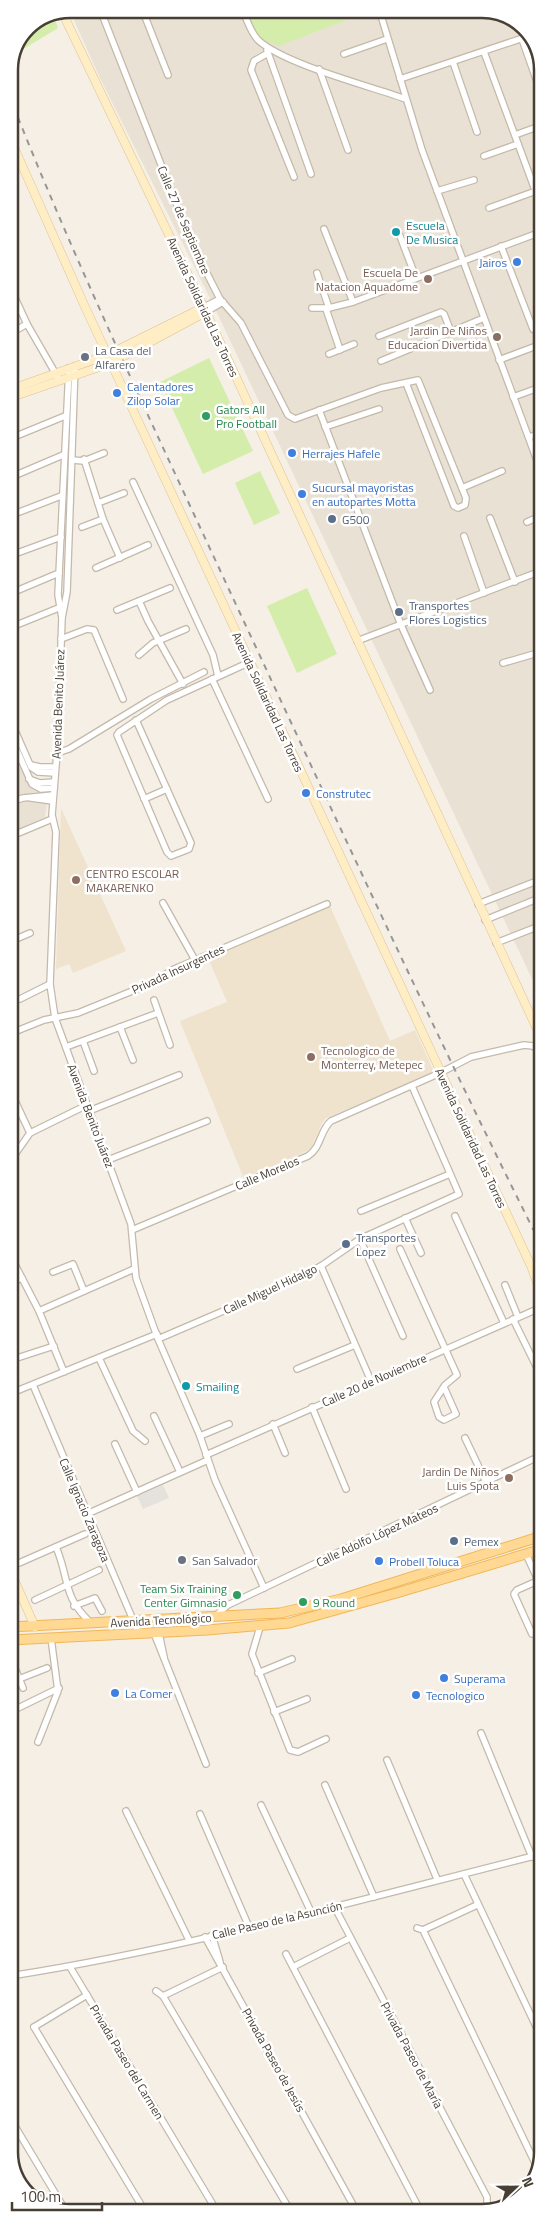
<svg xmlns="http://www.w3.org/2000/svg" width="551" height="2222" viewBox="0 0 551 2222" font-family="'Titillium Web',sans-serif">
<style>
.residential{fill:#e9e1d3}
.education{fill:#efe3ce}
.green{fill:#d4edaa}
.parking{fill:#e5e2de}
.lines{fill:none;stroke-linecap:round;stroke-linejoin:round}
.street-casing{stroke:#c4b9aa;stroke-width:8}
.secondary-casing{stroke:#ddc492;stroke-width:9}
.primary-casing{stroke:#f1b757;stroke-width:11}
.street{stroke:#fff;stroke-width:5.5}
.secondary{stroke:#ffedc5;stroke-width:8}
.primary{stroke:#ffd994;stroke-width:9}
.rail{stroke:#969696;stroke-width:2;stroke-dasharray:6 6;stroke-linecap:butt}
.culture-dot{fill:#0f9aa8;stroke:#fff;stroke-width:2}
.shop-dot{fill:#3f7fe0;stroke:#fff;stroke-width:2}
.education-dot{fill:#8d6e63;stroke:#fff;stroke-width:2}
.worship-dot{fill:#6b7280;stroke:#fff;stroke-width:2}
.leisure-dot{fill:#2e9e5b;stroke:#fff;stroke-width:2}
.service-dot{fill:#5c6f8a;stroke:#fff;stroke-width:2}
.labels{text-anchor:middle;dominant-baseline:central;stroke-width:5;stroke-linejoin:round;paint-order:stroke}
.street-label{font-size:12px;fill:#483f34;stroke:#fff}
.culture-label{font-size:12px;fill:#0d838f;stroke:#fff;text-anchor:start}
.shop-label{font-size:12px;fill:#366cbe;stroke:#fff;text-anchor:start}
.education-label{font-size:12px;fill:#785e54;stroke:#fff;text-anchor:end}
.worship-label{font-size:12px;fill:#5b616d;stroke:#fff;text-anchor:start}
.leisure-label{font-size:12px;fill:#27864d;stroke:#fff;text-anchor:start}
.service-label{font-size:12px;fill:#4e5e75;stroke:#fff;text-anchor:start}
.rim{fill:none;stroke:#483f34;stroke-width:2.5}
</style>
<rect width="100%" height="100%" fill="#f5efe5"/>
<g class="residential">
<path d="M69,9H489L522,24L541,58L542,1000L210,298L100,78Z"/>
<path d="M25,764L32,779L50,783L45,817L9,833V770Z"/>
</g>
<g class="education">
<path d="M61,808L126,951L73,973L69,964L56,969Z"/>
<path d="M330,906L390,1041L415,1030L434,1072L326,1118L322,1123L311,1149L244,1179L180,1021L227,1002L208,958Z"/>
</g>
<g class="green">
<path d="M246,9H367L354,17L279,46L266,41L257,35Z"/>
<path d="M53,15L58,28L15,54L27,26Z"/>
<path d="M209,358L253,451L203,474L160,382Z"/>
<path d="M260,471L280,513L254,525L235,483Z"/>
<path d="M307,588L337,654L297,673L267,606Z"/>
</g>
<path class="parking" d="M163,1485L169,1498L143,1509L137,1496Z"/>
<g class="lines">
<g class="street-casing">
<g id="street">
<path d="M100,9L193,246L220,299L241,323L288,415L295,419L381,388L418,380L466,498L465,505L458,508L454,506L406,383"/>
<path d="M142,9L168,75"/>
<path d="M242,9C247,19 250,32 258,40C284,64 369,86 406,99"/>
<path d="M379,9L422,150L541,471"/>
<path d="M418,9L420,13"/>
<path d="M522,39L541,93"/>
<path d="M267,50L311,174"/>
<path d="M484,52L541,206"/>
<path d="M268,53L254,61L251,70L294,177"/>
<path d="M344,54L387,39"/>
<path d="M453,62L477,132"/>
<path d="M319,69L348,150"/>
<path d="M400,79L529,36"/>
<path d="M515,135L537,127"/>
<path d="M484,156L518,144"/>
<path d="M437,191L474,180"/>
<path d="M489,208L536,191"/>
<path d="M324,229L353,302"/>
<path d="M400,236L416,278"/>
<path d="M501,246L533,329"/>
<path d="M317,273L329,308"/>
<path d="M9,285L27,324L57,376"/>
<path d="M204,307L220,299"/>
<path d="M312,308H329L353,302L541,232"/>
<path d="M326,309L340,350"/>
<path d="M206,312L223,302"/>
<path d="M9,334L27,324"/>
<path d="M379,336L441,312L444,314L451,332"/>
<path d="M329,354L354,344"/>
<path d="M499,360L539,345"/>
<path d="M381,361L484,318"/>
<path d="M75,366L67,592L62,618L57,753L52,815L56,832L50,984L55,1018L131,1224L136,1278L158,1339L200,1436L215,1480L264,1588"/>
<path d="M513,397L541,387"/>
<path d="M319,410L401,625L430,690"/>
<path d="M325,427L379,409"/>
<path d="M529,437L541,433"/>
<path d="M9,439L65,416"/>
<path d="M84,459L103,519L120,558"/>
<path d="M72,460L84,461L104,453"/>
<path d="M9,478L63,455"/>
<path d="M133,482L213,655L218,676"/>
<path d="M462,488L502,471"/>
<path d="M98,503L124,493"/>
<path d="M9,516L61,496"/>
<path d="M490,518L515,582"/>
<path d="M527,522L541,516"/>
<path d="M82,527L103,519"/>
<path d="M464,536L484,593"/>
<path d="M9,556L61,537"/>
<path d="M96,568L148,545"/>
<path d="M9,594L59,573"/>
<path d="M139,601L148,621L183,684"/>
<path d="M117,610L170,588"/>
<path d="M62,618L58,595L69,368"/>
<path d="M9,628L61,607"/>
<path d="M61,639L87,629L94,630L123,699"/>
<path d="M357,641L541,571"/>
<path d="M139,655L153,643L186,629"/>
<path d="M503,663L541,652"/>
<path d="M212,679L268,799"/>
<path d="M9,717L31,767L38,772L55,773"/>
<path d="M136,720L191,843L189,849L171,856L167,852L117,735L119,732L167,700L250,662"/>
<path d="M540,737H541"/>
<path d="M9,743L15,746L32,784L41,789L54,788"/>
<path d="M57,753L69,749L151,699L204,672"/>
<path d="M31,765L40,767H55"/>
<path d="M29,779L40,783L54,782"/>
<path d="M31,798L53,801"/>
<path d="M144,799L167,789"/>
<path d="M9,802L23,798L53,795"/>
<path d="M9,837L52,819"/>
<path d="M163,903L195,960"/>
<path d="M478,904L542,879"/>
<path d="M485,920L542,897"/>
<path d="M9,942L30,933"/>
<path d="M496,943L542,925"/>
<path d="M20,999L50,984"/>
<path d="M154,1000L170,1045"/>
<path d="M120,1027L133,1060"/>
<path d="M9,1034L44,1020L78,1013L152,983L172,970L327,904"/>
<path d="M83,1041L94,1071"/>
<path d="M66,1047L158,1013"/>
<path d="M9,1088L30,1133"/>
<path d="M89,1111L179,1075"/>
<path d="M108,1160L207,1121"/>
<path d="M9,1163L30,1133L87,1105"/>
<path d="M361,1211L450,1174"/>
<path d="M455,1216L504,1323"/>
<path d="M405,1218L421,1253"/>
<path d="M132,1230L308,1156C321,1148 320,1130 331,1121L440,1073L471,1057L524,1045L533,1046L542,1053"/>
<path d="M360,1239L403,1336"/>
<path d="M400,1249L457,1375L445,1385L434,1402L439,1417L444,1420L456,1414L444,1387"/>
<path d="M9,1253L39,1311L64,1372"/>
<path d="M321,1266L371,1381"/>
<path d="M53,1272L73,1264L84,1291"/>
<path d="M9,1283L22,1278"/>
<path d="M505,1285L518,1317"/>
<path d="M9,1295L10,1297"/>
<path d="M39,1311L134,1269"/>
<path d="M513,1319L542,1378"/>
<path d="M158,1339L293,1281L321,1266L360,1239L459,1194L412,1086"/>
<path d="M17,1358L54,1346"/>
<path d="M99,1358L133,1431L145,1441"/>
<path d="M297,1369L355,1345"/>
<path d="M33,1385L139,1634"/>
<path d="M9,1394L157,1334"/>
<path d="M312,1407L346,1489"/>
<path d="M154,1416L180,1472"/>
<path d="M273,1424L285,1453"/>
<path d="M200,1436L229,1424"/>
<path d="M465,1438L486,1482"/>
<path d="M115,1444L137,1492"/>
<path d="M206,1455L542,1307"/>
<path d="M87,1514L208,1460"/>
<path d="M56,1547C70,1580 62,1596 91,1623"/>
<path d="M526,1554L538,1580"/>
<path d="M19,1563L85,1534"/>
<path d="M542,1579L517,1590L514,1594L532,1634L542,1631"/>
<path d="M35,1600L99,1570"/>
<path d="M74,1606L95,1598L102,1611"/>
<path d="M214,1617L228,1605L542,1455"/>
<path d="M260,1627L252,1654L290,1750L298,1752L326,1739"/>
<path d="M154,1633L206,1764"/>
<path d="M159,1633L164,1657"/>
<path d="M10,1656L23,1688"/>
<path d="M258,1673L292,1659"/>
<path d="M19,1679L47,1668"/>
<path d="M10,1712L59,1688"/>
<path d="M274,1712L307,1699"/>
<path d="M481,1733L532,1857"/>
<path d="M38,1742L58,1691L51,1638"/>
<path d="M387,1760L437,1879"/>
<path d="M325,1785L374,1897"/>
<path d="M261,1805L311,1912"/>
<path d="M126,1811L189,1940"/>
<path d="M200,1814L249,1927"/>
<path d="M464,1874L542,2039"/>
<path d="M537,1900H542"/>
<path d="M334,1906L487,2197V2206L476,2212"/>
<path d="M417,1928L423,1930L537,2167"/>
<path d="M423,1930L477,1905"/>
<path d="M212,1935L220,1962"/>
<path d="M205,1937L357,2212"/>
<path d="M286,1954L421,2212"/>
<path d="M70,1967L218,2213"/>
<path d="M293,1967L350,1938"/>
<path d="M10,1976C189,1948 366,1898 542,1854"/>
<path d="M156,1991L163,1996L291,2212"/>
<path d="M163,1996L223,1967"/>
<path d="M34,2027L146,2213"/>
<path d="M34,2027L87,1995"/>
<path d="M10,2118L67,2213"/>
</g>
</g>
<g class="secondary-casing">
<g id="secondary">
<path d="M62,12L206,312L542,1040"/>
<path d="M9,136L86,309L531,1266L542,1296"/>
<path d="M9,390L107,355L204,307"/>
<path d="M9,398L111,363L206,312"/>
<path d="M10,1570L35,1627"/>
</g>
</g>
<g class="primary-casing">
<g id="primary">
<path d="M10,1627L280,1613L341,1599L542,1536"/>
<path d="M10,1640L207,1630L289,1623L400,1592L542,1549"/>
</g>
</g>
<use href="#street" class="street"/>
<use href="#secondary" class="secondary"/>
<use href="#primary" class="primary"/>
<path class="rail" d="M9,95C76,265 155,430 232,596C334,814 434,1032 542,1247"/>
</g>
<g class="culture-dot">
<circle cx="396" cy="232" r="5"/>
<circle cx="186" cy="1386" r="5"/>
</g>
<g class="shop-dot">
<circle cx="517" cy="262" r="5"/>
<circle cx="117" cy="393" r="5"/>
<circle cx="292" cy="453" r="5"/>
<circle cx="302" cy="494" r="5"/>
<circle cx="306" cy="793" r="5"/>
<circle cx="379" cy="1561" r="5"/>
<circle cx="444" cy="1678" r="5"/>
<circle cx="115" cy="1693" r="5"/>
<circle cx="416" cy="1695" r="5"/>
</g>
<g class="education-dot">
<circle cx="428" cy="279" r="5"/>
<circle cx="497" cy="337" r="5"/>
<circle cx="76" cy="880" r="5"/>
<circle cx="311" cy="1057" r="5"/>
<circle cx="509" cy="1478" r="5"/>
</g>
<g class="worship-dot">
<circle cx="85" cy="357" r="5"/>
<circle cx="182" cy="1560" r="5"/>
</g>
<g class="leisure-dot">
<circle cx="206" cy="416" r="5"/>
<circle cx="237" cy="1595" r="5"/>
<circle cx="303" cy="1602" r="5"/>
</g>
<g class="service-dot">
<circle cx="332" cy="519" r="5"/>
<circle cx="399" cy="612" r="5"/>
<circle cx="346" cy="1244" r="5"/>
<circle cx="454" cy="1541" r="5"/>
</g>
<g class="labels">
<g class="street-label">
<text transform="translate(184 220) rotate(67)">Calle 27 de Septiembre</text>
<text transform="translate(203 307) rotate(65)">Avenida Solidaridad Las Torres</text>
<text transform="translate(268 702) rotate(65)">Avenida Solidaridad Las Torres</text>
<text transform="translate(58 704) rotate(-88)">Avenida Benito Juárez</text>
<text transform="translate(178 969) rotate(-25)">Privada Insurgentes</text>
<text transform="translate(91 1116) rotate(69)">Avenida Benito Juárez</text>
<text transform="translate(471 1138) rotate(65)">Avenida Solidaridad Las Torres</text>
<text transform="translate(267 1173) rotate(-23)">Calle Morelos</text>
<text transform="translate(270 1289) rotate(-25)">Calle Miguel Hidalgo</text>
<text transform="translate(374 1380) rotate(-24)">Calle 20 de Noviembre</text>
<text transform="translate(85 1510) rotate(67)">Calle Ignacio Zaragoza</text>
<text transform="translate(377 1535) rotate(-25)">Calle Adolfo López Mateos</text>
<text transform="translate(161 1620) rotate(-3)">Avenida Tecnológico</text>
<text transform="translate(277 1920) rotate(-13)">Calle Paseo de la Asunción</text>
<text transform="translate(412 2055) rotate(62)">Privada Paseo de María</text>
<text transform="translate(274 2060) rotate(61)">Privada Paseo de Jesús</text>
<text transform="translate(127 2062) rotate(59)">Privada Paseo del Carmen</text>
</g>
<g class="culture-label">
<text x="406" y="225">Escuela<tspan x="406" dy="14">De Musica</tspan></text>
<text x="196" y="1386">Smailing</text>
</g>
<g class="shop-label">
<text x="507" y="262" text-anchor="end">Jairos</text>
<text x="127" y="386">Calentadores<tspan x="127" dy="14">Zilop Solar</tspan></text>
<text x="302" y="453">Herrajes Hafele</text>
<text x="312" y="487">Sucursal mayoristas<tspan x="312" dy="14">en autopartes Motta</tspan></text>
<text x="316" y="793">Construtec</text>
<text x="389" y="1561">Probell Toluca</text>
<text x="454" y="1678">Superama</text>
<text x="125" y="1693">La Comer</text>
<text x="426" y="1695">Tecnologico</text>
</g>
<g class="education-label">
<text x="418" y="272">Escuela De<tspan x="418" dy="14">Natacion Aquadome</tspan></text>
<text x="487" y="330">Jardin De Niños<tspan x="487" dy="14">Educacion Divertida</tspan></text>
<text x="86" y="873" text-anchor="start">CENTRO ESCOLAR<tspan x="86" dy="14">MAKARENKO</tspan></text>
<text x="321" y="1050" text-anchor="start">Tecnologico de<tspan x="321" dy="14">Monterrey, Metepec</tspan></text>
<text x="499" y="1471">Jardin De Niños<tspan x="499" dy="14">Luis Spota</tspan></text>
</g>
<g class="worship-label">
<text x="95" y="350">La Casa del<tspan x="95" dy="14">Alfarero</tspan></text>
<text x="192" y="1560">San Salvador</text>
</g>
<g class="leisure-label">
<text x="216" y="409">Gators All<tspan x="216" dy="14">Pro Football</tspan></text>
<text x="227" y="1588" text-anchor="end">Team Six Training<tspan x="227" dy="14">Center Gimnasio</tspan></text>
<text x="313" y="1602">9 Round</text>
</g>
<g class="service-label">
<text x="342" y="519">G500</text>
<text x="409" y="605">Transportes<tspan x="409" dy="14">Flores Logistics</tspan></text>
<text x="356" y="1237">Transportes<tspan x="356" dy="14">Lopez</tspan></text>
<text x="464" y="1541">Pemex</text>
</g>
</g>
<path d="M0 0H551V2222H0ZM70 18H482A52 52 0 0 1 534 70V2152A52 52 0 0 1 482 2204H70A52 52 0 0 1 18 2152V70A52 52 0 0 1 70 18Z" fill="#fff" fill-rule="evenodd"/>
<path class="rim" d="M70 18H482A52 52 0 0 1 534 70V2152A52 52 0 0 1 482 2204H70A52 52 0 0 1 18 2152V70A52 52 0 0 1 70 18Z"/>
<g transform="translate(516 2187) rotate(68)" stroke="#ffffff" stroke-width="4" paint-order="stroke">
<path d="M0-4L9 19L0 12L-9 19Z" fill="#483f34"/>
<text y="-8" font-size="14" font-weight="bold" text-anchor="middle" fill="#483f34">N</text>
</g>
<path d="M12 2202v8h90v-8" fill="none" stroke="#483f34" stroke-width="2.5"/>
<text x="20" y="2202" font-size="15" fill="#483f34" stroke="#ffffff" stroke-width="4" paint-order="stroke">100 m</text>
</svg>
